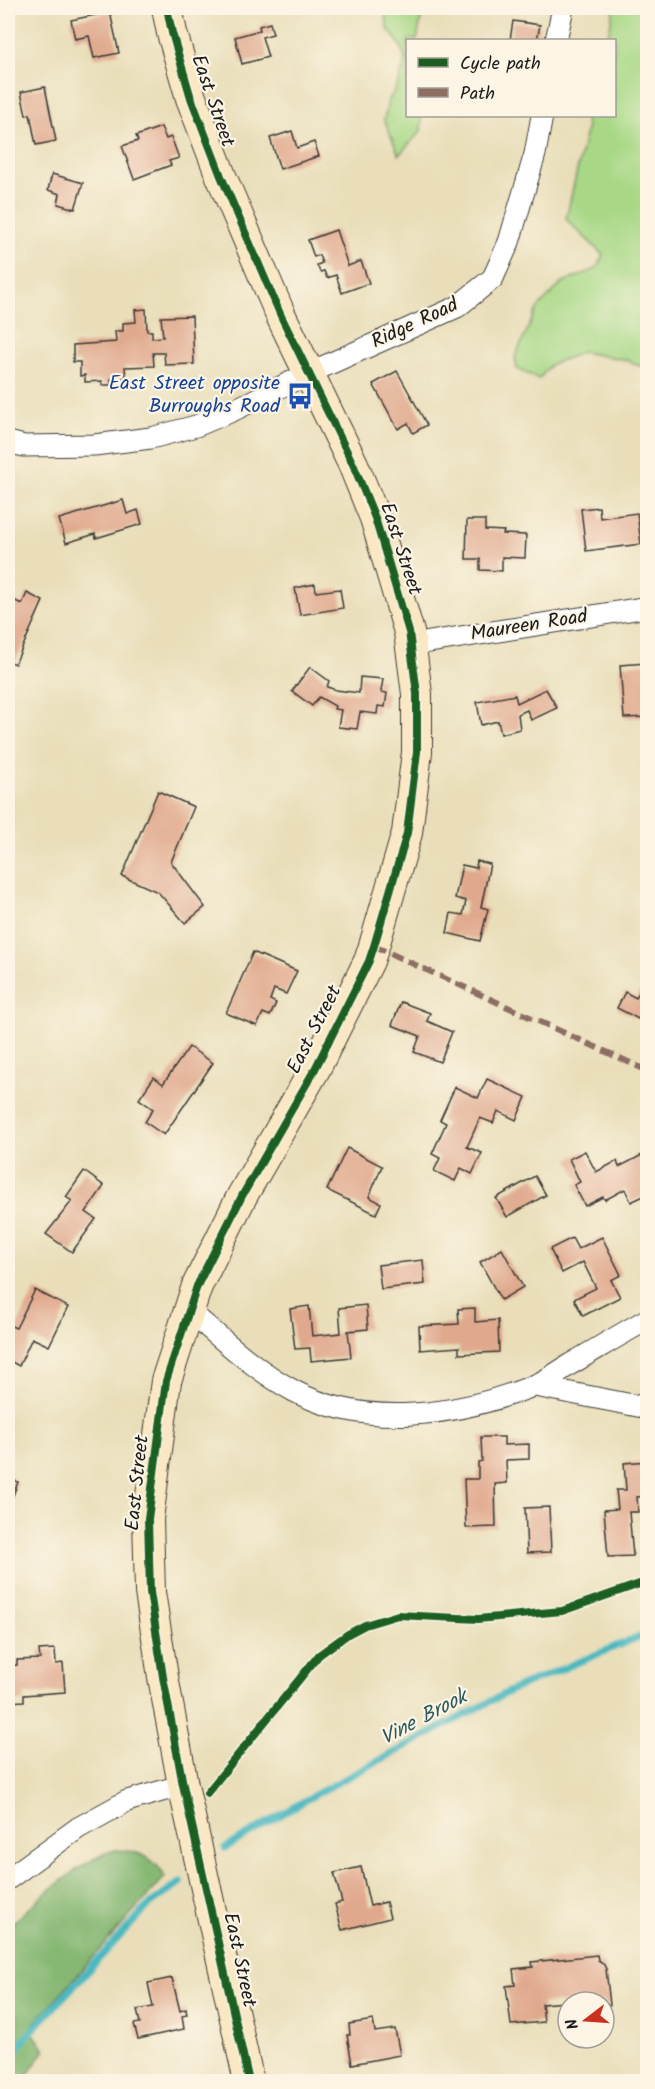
<svg xmlns="http://www.w3.org/2000/svg" width="655" height="2089" viewBox="0 0 655 2089" font-family="Kalam,sans-serif">
<style>
.green{fill:#a8d886;stroke:#627a51;stroke-width:1.5}
.forest{fill:#86b873;stroke:#516a48;stroke-width:1.5}
.lines{fill:none;stroke-linecap:round;stroke-linejoin:round}
.stream{stroke:#4ab8c1;stroke-width:7}
.building{fill:#e0a98d}
.street-casing{stroke:#3b3934;stroke-width:23}
.secondary-casing{stroke:#3b3934;stroke-width:32}
.street{stroke:#fff;stroke-width:21}
.secondary{stroke:#fae7c3;stroke-width:30}
.quiet{stroke:#8d6e63;stroke-width:6;stroke-dasharray:12 6;stroke-linecap:butt}
.cycleway-casing{stroke:#fcf5e5;stroke-width:11}
.cycleway{stroke:#1b5e20;stroke-width:8}
.labels{text-anchor:middle;dominant-baseline:central;stroke-width:4.5;stroke-linejoin:round;paint-order:stroke}
.street-label{font-size:20px;fill:#1c1c1c;stroke:#fcf5e5}
.transit-label{font-size:20px;fill:#164399;stroke:#fcf5e5;text-anchor:end}
.water-label{font-size:21px;font-style:italic;fill:#2e5a5e;stroke:#fcf5e5}
</style>
<rect width="100%" height="100%" fill="#fcf5e5"/>
<filter id="ink" filterUnits="userSpaceOnUse"><feTurbulence type="fractalNoise" baseFrequency=".0167" numOctaves="2"/><feDisplacementMap in="SourceGraphic" scale="12" xChannelSelector="R" yChannelSelector="G"/><feConvolveMatrix kernelMatrix="1 2 1 2 8 2 1 2 1" color-interpolation-filters="sRGB"/></filter>
<filter id="wash" filterUnits="userSpaceOnUse"><feTurbulence type="fractalNoise" baseFrequency=".008" numOctaves="4" result="noise"/><feDisplacementMap in="SourceGraphic" scale="24" xChannelSelector="R" yChannelSelector="G"/><feGaussianBlur stdDeviation="1.35" result="paint"/><feColorMatrix in="noise" values="0 0 0 0 0 0 0 0 0 0 0 0 0 0 0 0 0 1.4 0 .05"/><feComposite in="paint" operator="in"/></filter>
<g filter="url(#wash)">
<rect width="100%" height="100%" fill="#e9deb9"/>
<g class="green">
<path d="M384,8H423L417,40H408V116H422L421,131L399,155L384,120L388,102L399,82L405,59L401,46L388,29Z"/>
<path d="M614,8H647V369L627,360L582,352L550,365L539,379L517,369L515,357L537,309L562,283L596,269L603,255L566,219L587,127L584,116H614V40H607Z"/>
</g>
<path class="forest" d="M116,1850C137,1850 155,1858 165,1877L30,2028L45,2050L23,2081H8V1927C31,1905 86,1856 116,1850Z"/>
<g class="lines">
<g class="stream">
<path d="M225,1848L318,1793L514,1689L648,1633"/>
<path d="M8,2061L28,2035L147,1907L181,1882"/>
</g>
</g>
<g id="blocks">
<g class="building">
<path d="M110,12L119,53L94,58L89,36L75,39L71,20Z"/>
<path d="M513,21L540,25L537,40H510Z"/>
<path d="M270,23L273,34L262,37L268,57L242,64L235,37L260,30L259,26Z"/>
<path d="M45,87L56,141L36,145L30,114L26,115L21,92Z"/>
<path d="M161,127L166,139L171,137L179,158L169,161L171,165L134,179L122,146L138,141L136,136Z"/>
<path d="M292,131L297,148L314,142L319,156L280,169L270,138Z"/>
<path d="M52,174L83,183L75,209L58,204L60,194L48,190Z"/>
<path d="M336,230L348,266L361,261L369,283L342,293L336,275L327,278L324,271L320,272L317,265L322,263L319,255L314,257L308,240Z"/>
<path d="M146,309L147,331H152V338L163,337L161,317L192,316L194,364L165,365L164,353H153L154,366L125,367L126,378L111,379V385H102V381L85,382V375L80,376V362H73V345L116,342L115,331H123V323L136,322L135,310Z"/>
<path d="M397,371L427,425L413,433L408,423L398,429L373,384Z"/>
<path d="M123,500L127,514L138,510L142,524L96,538L95,534L66,543L59,519Z"/>
<path d="M599,507L600,518L637,513L641,544L586,551L581,509Z"/>
<path d="M467,520H485V530L504,531L503,534L526,535L525,558L502,557V571L480,570V559H466Z"/>
<path d="M315,584L316,592L340,589L343,608L300,615L295,588Z"/>
<path d="M27,593L43,601L15,664L8,661V608L11,599L22,604Z"/>
<path d="M647,663L648,717L624,718L620,665Z"/>
<path d="M310,667L329,681L327,687L336,690L359,693L360,677L383,679L381,692L387,693L385,707L378,706L377,714L360,712L357,729L338,727L341,710L334,709L335,706L319,697L312,706L292,691Z"/>
<path d="M546,689L557,708L531,720L527,710L518,714L520,729L501,734L498,721L481,725L477,702L515,695L517,703Z"/>
<path d="M158,791L194,807L171,862L205,907L185,923L158,892L122,876Z"/>
<path d="M477,861L490,864L481,907L488,909L480,941L447,933L451,913L463,915L466,901L455,898L462,865L476,868Z"/>
<path d="M253,952L297,971L286,994L274,989L270,1000L276,1003L270,1016L263,1013L257,1026L226,1013Z"/>
<path d="M648,975V1024L617,1008L625,992L636,998Z"/>
<path d="M401,1002L430,1013L427,1021L452,1032L440,1062L414,1052L420,1036L392,1025Z"/>
<path d="M189,1047L213,1063L164,1135L145,1122L153,1109L139,1099L154,1077L163,1084Z"/>
<path d="M487,1079L526,1097L516,1120L498,1111L493,1123L480,1118L467,1147L482,1153L472,1174L461,1168L455,1181L434,1171L440,1158L432,1154L446,1123L440,1120L455,1087L478,1098Z"/>
<path d="M347,1148L382,1166L369,1197L381,1203L376,1214L327,1190Z"/>
<path d="M585,1151L596,1172L617,1161L619,1167L648,1152V1194L631,1202L625,1189L605,1200L603,1197L585,1206L574,1185L580,1182L569,1159Z"/>
<path d="M84,1171L104,1186L86,1212L96,1219L72,1252L46,1234L72,1201L66,1197Z"/>
<path d="M535,1176L546,1195L507,1217L496,1198Z"/>
<path d="M602,1237L621,1275L611,1280L620,1297L583,1316L574,1299L596,1288L583,1262L562,1273L550,1249L572,1238L578,1249Z"/>
<path d="M502,1249L523,1287L501,1300L480,1262Z"/>
<path d="M423,1260L425,1284L381,1289L378,1265Z"/>
<path d="M35,1290L68,1307L49,1346L32,1338L19,1366L8,1360V1329L9,1325L16,1328Z"/>
<path d="M366,1305L368,1329L348,1331L351,1357L311,1361L310,1348L295,1349L290,1309L309,1306L312,1336L341,1333L339,1308Z"/>
<path d="M475,1308V1322L498,1320L499,1352L459,1354V1347L420,1350L419,1326L459,1324L458,1309Z"/>
<path d="M481,1437H504V1445L529,1444V1459L506,1460L507,1483L495,1484L496,1527L466,1528L464,1479H478V1462L482,1461Z"/>
<path d="M648,1461V1496L637,1497L638,1512H629L633,1556L608,1557L604,1510L618,1509L616,1490H626L624,1463Z"/>
<path d="M8,1478L18,1482L12,1498L8,1497Z"/>
<path d="M549,1507L551,1552L527,1553L525,1508Z"/>
<path d="M8,1600H11L12,1628H8Z"/>
<path d="M55,1649L56,1664L63,1663L65,1692L24,1695V1701L8,1702V1666L17,1665V1660L40,1659L39,1650Z"/>
<path d="M361,1867L370,1906L386,1902L390,1918L342,1930L335,1904L342,1902L334,1873Z"/>
<path d="M597,1955L598,1960L603,1963L606,1969L610,2005L604,2006V2002H566L542,2004L544,2022L511,2025L506,1986L515,1985L513,1969L533,1967L532,1962Z"/>
<path d="M172,1978L180,2011L186,2009L187,2015L182,2016L184,2029L138,2039L134,2024L140,2023L137,2010L153,2007L148,1983Z"/>
<path d="M373,2020L375,2032L395,2029L400,2055L352,2064L347,2035H350L349,2024Z"/>
</g>
</g>
</g>
<g filter="url(#ink)">
<use href="#blocks" fill-opacity="0" stroke="#3b3934" stroke-width="1.5"/>
<g class="lines">
<g class="street-casing">
<g id="street">
<path d="M556,40L563,8"/>
<path d="M8,442L24,446L94,445L151,438L196,426L232,411L309,373L457,307L493,278L509,242L535,154L542,116"/>
<path d="M411,645L648,607"/>
<path d="M189,1311C222,1339 255,1370 294,1391C368,1430 459,1415 533,1386C546,1381 558,1372 569,1365C595,1350 621,1334 648,1319"/>
<path d="M535,1386L648,1408"/>
<path d="M8,1879L78,1828L127,1801L183,1785"/>
</g>
</g>
<g class="secondary-casing">
<path id="secondary" d="M167,8L172,33L191,98L221,176L281,316L353,464L375,518L409,632L417,694V752L407,833L374,946L369,961L315,1069L242,1196L197,1286L166,1381L148,1519L150,1592L163,1677L183,1785L249,2082"/>
</g>
<use href="#street" class="street"/>
<use href="#secondary" class="secondary"/>
<path class="quiet" d="M374,946L648,1071"/>
<g class="cycleway-casing">
<g id="cycleway">
<path d="M167,8L172,33L191,98L221,176L281,316L353,464L375,518L409,632L417,694V752L407,833L374,946L369,961L315,1069L242,1196L197,1286L166,1381L148,1519L150,1592L163,1677L183,1785L249,2082"/>
<path d="M207,1793L319,1655L348,1634L365,1625L398,1615L478,1619L562,1611L648,1581"/>
</g>
</g>
<use href="#cycleway" class="cycleway"/>
</g>
</g>
<defs>
<g id="bus-bare" transform="scale(2.07)"><path d="M-5-6H5V4H4V6H2V4H-2V6H-4V4H-5ZM-3.5-4V0h7V-4ZM-3.5 1.2v1.5H-2V1.2ZM2 1.2v1.5H3.5V1.2Z" fill="#1a4fb4" stroke="#fcf5e5" stroke-width="2.5" paint-order="stroke"/></g>
</defs>
<g fill-rule="evenodd">
<use href="#bus-bare" x="300" y="396"/>
</g>
<g class="labels">
<g class="street-label">
<text transform="translate(212 101) rotate(71)">East Street</text>
<text transform="translate(415 324) rotate(-25)">Ridge Road</text>
<text transform="translate(400 549) rotate(72)">East Street</text>
<text transform="translate(529 626) rotate(-9)">Maureen Road</text>
<text transform="translate(315 1030) rotate(-63)">East Street</text>
<text transform="translate(138 1483) rotate(-84)">East Street</text>
<text transform="translate(239 1960) rotate(78)">East Street</text>
</g>
<g class="transit-label">
<text x="280" y="384">East Street opposite<tspan x="280" dy="23">Burroughs Road</tspan></text>
</g>
<g class="water-label">
<text transform="translate(424 1718) rotate(-28)">Vine Brook</text>
</g>
</g>
<rect width="655" height="2089" fill="none" stroke="#fcf5e5" stroke-width="30"/>
<rect x="406" y="39" width="210" height="78" fill="#fcf5e5" stroke="#a29e95" stroke-width="1.5"/>
<rect x="418" y="58" width="30" height="9" fill="#1b5e20" stroke="#a29e95" stroke-width="1.5"/>
<text x="460" y="69" font-size="18" fill="#1c1c1c">Cycle path</text>
<rect x="418" y="88" width="30" height="9" fill="#8d6e63" stroke="#a29e95" stroke-width="1.5"/>
<text x="460" y="99" font-size="18" fill="#1c1c1c">Path</text>
<g transform="translate(586 2020) rotate(253)"><circle r="28" fill="#fcf5e5" stroke="#a29e95" stroke-width="1.5"/>
<path d="M0-4.5L10 22L0 15L-10 22Z" fill="#c8321e"/>
<text y="-9" font-size="16" font-weight="bold" text-anchor="middle" fill="#1c1c1c">N</text>
</g>
</svg>
